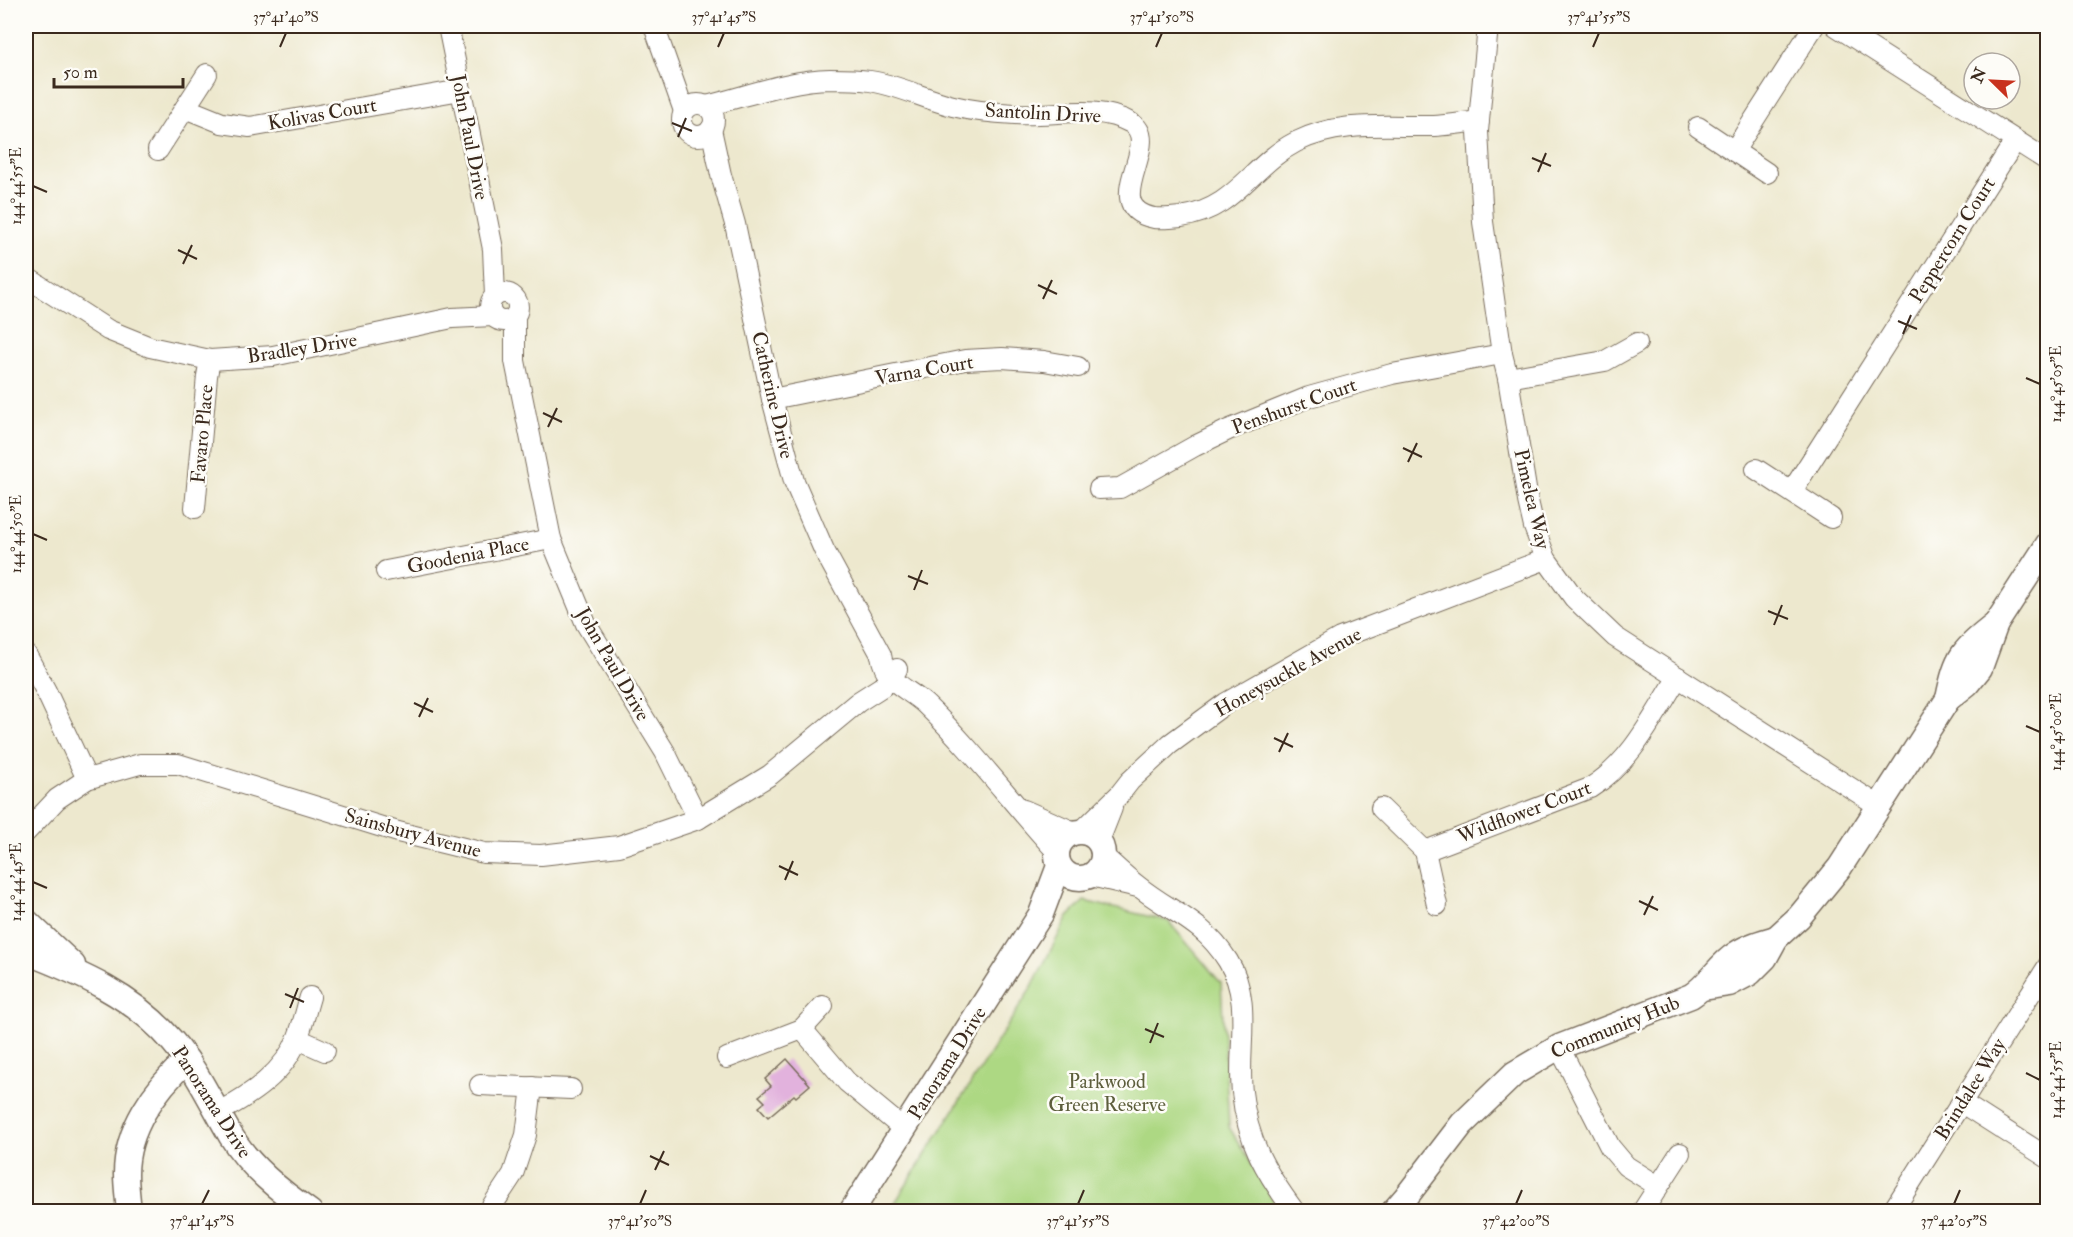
<svg xmlns="http://www.w3.org/2000/svg" width="2073" height="1237" viewBox="0 0 2073 1237" font-family="'IM FELL Double Pica',serif">
<style>
.green{fill:#add883;stroke:#748150;stroke-width:1.5}
.building{fill:#e2b2dd}
.lines{fill:none;stroke-linecap:round;stroke-linejoin:round}
.minor-casing{stroke:#796c5c;stroke-width:22}
.tertiary-casing{stroke:#796c5c;stroke-width:27}
.minor{stroke:#fff;stroke-width:20}
.tertiary{stroke:#fff;stroke-width:24}
.ticks{fill:none;stroke:#3b2a1e;stroke-width:2}
.labels{text-anchor:middle;dominant-baseline:central;stroke-width:5;stroke-linejoin:round;paint-order:stroke}
.street-label{font-size:20px;fill:#3b2a1e;stroke:#fdfcf7}
.park-label{font-size:20px;fill:#5d5e3c;stroke:#fdfcf7}
.neatline{fill:none;stroke:#3b2a1e;stroke-width:2}
.ticks-label{font-size:15px;text-anchor:middle;fill:#3b2a1e}
</style>
<rect width="100%" height="100%" fill="#fdfcf7"/>
<filter id="ink" filterUnits="userSpaceOnUse"><feTurbulence type="fractalNoise" baseFrequency=".0167" numOctaves="2"/><feDisplacementMap in="SourceGraphic" scale="12" xChannelSelector="R" yChannelSelector="G"/><feConvolveMatrix kernelMatrix="1 2 1 2 8 2 1 2 1" color-interpolation-filters="sRGB"/></filter>
<filter id="wash" filterUnits="userSpaceOnUse"><feTurbulence type="fractalNoise" baseFrequency=".008" numOctaves="4" result="noise"/><feDisplacementMap in="SourceGraphic" scale="24" xChannelSelector="R" yChannelSelector="G"/><feGaussianBlur stdDeviation="1.35" result="paint"/><feColorMatrix in="noise" values="0 0 0 0 0 0 0 0 0 0 0 0 0 0 0 0 0 1.4 0 .05"/><feComposite in="paint" operator="in"/></filter>
<g filter="url(#wash)">
<rect width="100%" height="100%" fill="#ede8ce"/>
<path class="green" d="M1084,901L1168,921L1221,983L1229,1127L1280,1211H881L884,1207L893,1206L1030,990L1068,917Z"/>
<g id="blocks">
<path class="building" d="M787,1059L810,1085L796,1097L794,1095L768,1117L759,1107L765,1102L759,1096L771,1086L765,1079Z"/>
</g>
</g>
<g filter="url(#ink)">
<use href="#blocks" fill-opacity="0" stroke="#796c5c" stroke-width="1.5"/>
<g class="lines">
<g class="minor-casing">
<g id="minor">
<path d="M448,26L493,249L495,296"/>
<path d="M654,26L684,111"/>
<path d="M1488,26L1478,131L1483,222L1502,354L1508,378L1528,501L1534,527L1546,559L1574,598L1615,637L1879,806"/>
<path d="M1836,26L2048,161"/>
<circle cx="698" cy="120" r="16"/>
<path d="M706,106C748,96 787,80 830,79C843,79 857,79 870,81C898,85 925,99 953,106C973,111 994,113 1015,114C1052,117 1097,103 1131,123C1165,142 1096,207 1154,218C1163,219 1172,218 1181,217C1236,209 1251,165 1296,142C1340,120 1387,127 1434,126C1449,125 1464,123 1479,121"/>
<path d="M185,108L222,123L250,127L461,90"/>
<path d="M1698,127L1767,173"/>
<path d="M711,129L721,175L735,224L772,399L794,481L824,550L881,655C885,683 906,687 925,704C973,750 1012,803 1057,852"/>
<path d="M158,150L207,74"/>
<path d="M1734,151L1814,26"/>
<path d="M26,277L108,330L150,347L210,360L273,356L452,318L493,316"/>
<circle cx="504" cy="307" r="14"/>
<path d="M515,316V361L551,539L586,624L665,752L698,819"/>
<path d="M1508,378L1605,361L1637,343"/>
<path d="M772,399L965,360L1002,358L1044,361L1078,367"/>
<path d="M1756,469L1831,518"/>
<path d="M1099,489L1120,488L1195,446L1228,430L1309,397L1392,374L1502,354"/>
<path d="M1792,491L2015,141"/>
<path d="M195,508L207,376L210,360"/>
<path d="M386,571L551,539"/>
<path d="M26,654L46,691L87,779"/>
<path d="M1381,808L1425,851L1437,905"/>
<path d="M1024,810L1074,832"/>
<path d="M26,832L57,799L87,779L140,764H178L398,832L484,853L541,855L619,846L698,819L770,775L858,702L883,686L891,679L897,669"/>
<path d="M1081,832L1119,795L1130,781L1170,744L1226,703L1340,638L1546,559"/>
<path d="M1099,841L1112,808"/>
<path d="M1425,851L1590,788C1631,763 1653,717 1678,677"/>
<path d="M1103,856C1115,866 1126,877 1138,886C1173,914 1202,920 1228,961C1253,1001 1237,1048 1242,1092C1247,1141 1266,1173 1295,1212"/>
<path d="M1091,876L1138,887"/>
<path d="M802,1029L847,1082L905,1130"/>
<path d="M298,1039L325,1051"/>
<path d="M1559,1047L1610,1147L1626,1166L1658,1186"/>
<path d="M727,1058L802,1029L823,1006"/>
<path d="M480,1085L571,1089"/>
<path d="M1962,1103L2048,1158"/>
<path d="M219,1112C250,1095 285,1073 298,1037C303,1024 306,1010 310,997"/>
<path d="M488,1212L513,1174L526,1135L532,1087"/>
<path d="M1642,1212L1680,1153"/>
<path d="M1892,1212L2048,966"/>
</g>
</g>
<g class="tertiary-casing">
<g id="tertiary">
<path d="M1948,699C1957,655 1962,651 1996,624"/>
<circle cx="1080" cy="855" r="23"/>
<path d="M26,921L73,965"/>
<path d="M26,952C80,973 134,996 173,1042C197,1070 212,1104 231,1136C250,1167 280,1191 310,1212"/>
<path d="M1703,988L1729,984L1750,973L1765,958L1776,938L1799,917L1840,867L1948,699L1967,684L1980,668L1996,624L2048,544"/>
<path d="M129,1212C128,1199 126,1186 126,1174C126,1129 155,1089 187,1060"/>
<path d="M851,1212L1041,914L1059,866"/>
<path d="M1393,1212L1406,1197L1462,1124L1515,1073L1559,1047L1691,996C1709,985 1718,965 1736,954C1748,946 1762,942 1776,938"/>
</g>
</g>
<use href="#minor" class="minor"/>
<use href="#tertiary" class="tertiary"/>
</g>
</g>
<path class="ticks" d="M280,47L286,33M718,47L724,33M1156,47L1162,33M1593,47L1599,33M672,123L692,131M678,137L686,118M1532,158L1551,166M1538,172L1546,153M33,186L47,192M178,250L197,259M183,264L192,245M1038,285L1057,294M1043,299L1052,280M1898,321L1917,329M1903,334L1911,315M2026,378L2040,384M543,413L562,422M548,427L557,408M1403,448L1422,457M1408,462L1417,443M33,534L47,540M908,576L928,584M914,590L922,570M1768,611L1788,619M1774,625L1782,605M414,703L433,712M419,717L428,698M2026,726L2040,732M1274,738L1293,747M1279,752L1288,733M779,866L798,875M785,880L793,861M33,882L47,888M1639,901L1658,910M1644,915L1653,896M285,994L304,1002M290,1008L298,988M1145,1029L1164,1037M1150,1043L1158,1023M2026,1073L2040,1080M650,1156L669,1165M655,1170L664,1151M202,1204L209,1190M640,1204L646,1190M1078,1204L1084,1190M1516,1204L1522,1190M1954,1204L1960,1190"/>
<g class="labels">
<g class="street-label">
<text transform="translate(1043 113) rotate(3)">Santolin Drive</text>
<text transform="translate(322 114) rotate(-10)">Kolivas Court</text>
<text transform="translate(470 137) rotate(79)">John Paul Drive</text>
<text transform="translate(1952 240) rotate(-58)">Peppercorn Court</text>
<text transform="translate(302 348) rotate(-9)">Bradley Drive</text>
<text transform="translate(924 370) rotate(-10)">Varna Court</text>
<text transform="translate(773 395) rotate(77)">Catherine Drive</text>
<text transform="translate(1294 406) rotate(-20)">Penshurst Court</text>
<text transform="translate(202 434) rotate(-85)">Favaro Place</text>
<text transform="translate(1532 499) rotate(77)">Pimelea Way</text>
<text transform="translate(468 555) rotate(-11)">Goodenia Place</text>
<text transform="translate(613 664) rotate(60)">John Paul Drive</text>
<text transform="translate(1288 672) rotate(-29)">Honeysuckle Avenue</text>
<text transform="translate(1524 812) rotate(-21)">Wildflower Court</text>
<text transform="translate(413 833) rotate(15)">Sainsbury Avenue</text>
<text transform="translate(1615 1027) rotate(-22)">Community Hub</text>
<text transform="translate(947 1063) rotate(-58)">Panorama Drive</text>
<text transform="translate(1970 1089) rotate(-58)">Brindalee Way</text>
<text transform="translate(212 1102) rotate(57)">Panorama Drive</text>
</g>
<g class="park-label">
<text x="1107" y="1081">Parkwood<tspan x="1107" dy="23">Green Reserve</tspan></text>
</g>
</g>
<rect width="2073" height="1237" fill="none" stroke="#fdfcf7" stroke-width="66"/>
<g transform="translate(1992 81) rotate(294)"><circle r="28" fill="#fdfcf7" stroke="#afa8a0" stroke-width="1.5"/>
<path d="M0-4.5L10 22L0 15L-10 22Z" fill="#c8321e"/>
<text y="-9" font-size="16" font-weight="bold" text-anchor="middle" fill="#3b2a1e">N</text>
</g>
<path d="M54 78v9h129v-9" fill="none" stroke="#3b2a1e" stroke-width="3"/>
<text x="63" y="78" font-size="18" fill="#3b2a1e" stroke="#fdfcf7" stroke-width="4.5" paint-order="stroke">50 m</text>
<rect x="33" y="33" width="2007" height="1171" class="neatline"/>
<g class="ticks-label">
<text x="286" y="22">37°41'40"S</text>
<text x="724" y="22">37°41'45"S</text>
<text x="1162" y="22">37°41'50"S</text>
<text x="1599" y="22">37°41'55"S</text>
<text transform="translate(16 186) rotate(-90)" y="5">144°44'55"E</text>
<text transform="translate(2056 384) rotate(-90)" y="5">144°45'05"E</text>
<text transform="translate(16 534) rotate(-90)" y="5">144°44'50"E</text>
<text transform="translate(2056 732) rotate(-90)" y="5">144°45'00"E</text>
<text transform="translate(16 882) rotate(-90)" y="5">144°44'45"E</text>
<text transform="translate(2056 1080) rotate(-90)" y="5">144°44'55"E</text>
<text x="202" y="1226">37°41'45"S</text>
<text x="640" y="1226">37°41'50"S</text>
<text x="1078" y="1226">37°41'55"S</text>
<text x="1516" y="1226">37°42'00"S</text>
<text x="1954" y="1226">37°42'05"S</text>
</g>
</svg>
